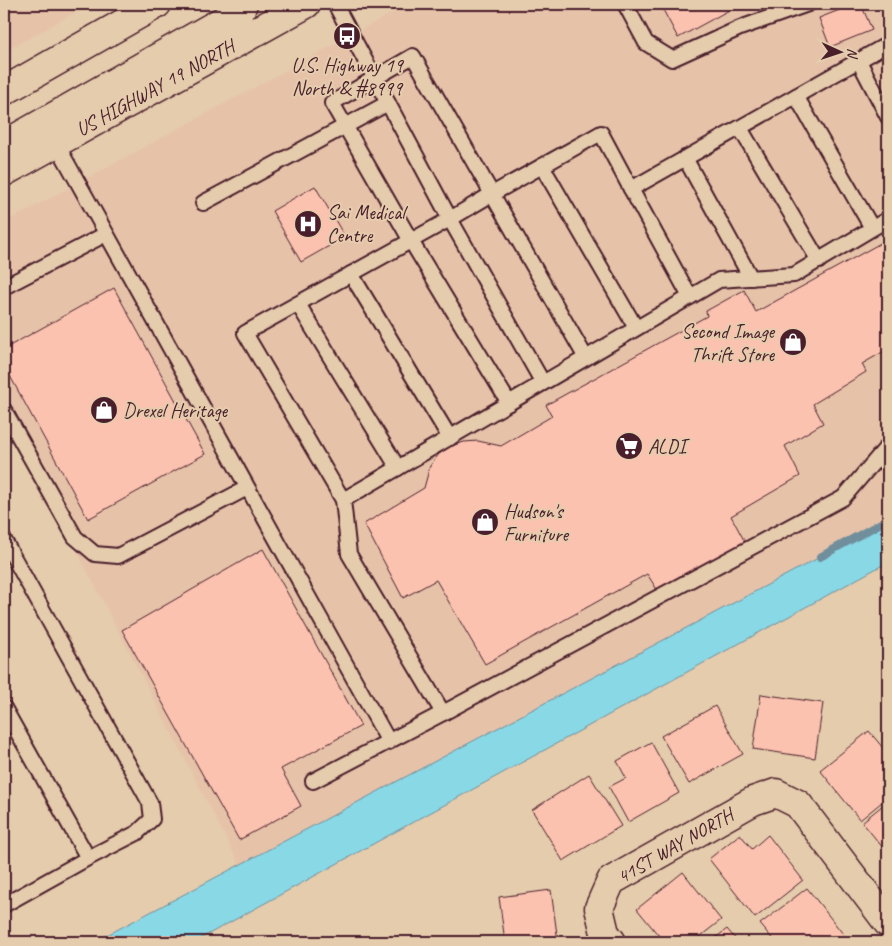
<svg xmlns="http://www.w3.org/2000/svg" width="892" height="946" viewBox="0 0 892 946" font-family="Caveat,sans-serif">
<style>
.built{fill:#e6c2a9}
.water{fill:#89d8e6;stroke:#708e9b}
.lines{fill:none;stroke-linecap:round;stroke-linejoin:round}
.stream{stroke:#708e9b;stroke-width:8}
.building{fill:#fbc2b0;stroke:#4a1f2b}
.lane-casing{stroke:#4a1f2b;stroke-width:18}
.street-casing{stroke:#4a1f2b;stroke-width:31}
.highway-casing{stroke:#4a1f2b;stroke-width:31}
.lane{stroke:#e5ccad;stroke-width:14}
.street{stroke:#e5ccad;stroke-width:28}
.highway{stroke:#e5ccad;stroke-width:28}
.labels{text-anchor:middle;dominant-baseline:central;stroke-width:4;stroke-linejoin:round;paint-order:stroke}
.poi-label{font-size:20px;fill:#4a1f2b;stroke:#e5ccad;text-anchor:start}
.street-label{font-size:20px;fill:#4a1f2b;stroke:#e5ccad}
</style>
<rect width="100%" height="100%" fill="#e5ccad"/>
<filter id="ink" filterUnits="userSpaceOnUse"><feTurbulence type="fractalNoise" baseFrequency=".02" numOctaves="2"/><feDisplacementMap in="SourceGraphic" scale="10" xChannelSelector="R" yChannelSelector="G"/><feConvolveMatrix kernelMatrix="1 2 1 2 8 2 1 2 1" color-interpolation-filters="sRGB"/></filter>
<g filter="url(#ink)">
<g class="built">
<path d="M4,4H90L4,52Z"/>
<path d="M409,4H888V521L240,865L4,411V223Z"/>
</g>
<path class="water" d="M888,521V562L194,942H94Z"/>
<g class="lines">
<path class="stream" d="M820,557L888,519"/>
</g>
<g class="building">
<path d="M660,4H740L678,38Z"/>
<path d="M855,4H861L872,30L830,47L819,18Z"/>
<path d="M315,186L345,237L301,262L272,211Z"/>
<path d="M888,239V349L862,364L866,372L813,404L823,423L785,446L800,476L731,516L745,542L658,591L647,574L485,664L436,580L403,598L364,524L424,488L430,466L439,454L451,446L464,442L478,441L501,446L552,416L546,405L707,316L706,311L744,290L756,312Z"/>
<path d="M114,288L205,454L88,519L4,365V349Z"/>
<path d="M263,549L361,726L281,769L301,806L239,840L122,630Z"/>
<path d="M761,694L823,703L815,758L753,749Z"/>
<path d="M715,706L743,754L689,784L661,736Z"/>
<path d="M869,731L888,754V797L860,820L820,770Z"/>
<path d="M651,742L679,793L628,822L609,787L626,778L617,761Z"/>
<path d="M589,774L621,826L563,861L532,810Z"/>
<path d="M888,801V854L862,822Z"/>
<path d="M740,834L752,849L768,835L803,880L755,918L709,859Z"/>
<path d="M683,872L721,920L693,942H664L637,909Z"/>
<path d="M807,888L847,939L843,942H775L760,924Z"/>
<path d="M551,890L558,942H505L499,897Z"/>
<path d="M727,929L738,942H710Z"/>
</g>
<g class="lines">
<g class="lane-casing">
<g id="lane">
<path d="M335,4L450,219L492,194L601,133L631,189L888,44"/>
<path d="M625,4L646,43L672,59L740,28L808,4"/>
<path d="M859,61L888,117"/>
<path d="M796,96L872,228"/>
<path d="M740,128L819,261"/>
<path d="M56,143L389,742"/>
<path d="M685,158L751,278"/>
<path d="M542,166L636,328"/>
<path d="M631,189L690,297"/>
<path d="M203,203L388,103"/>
<path d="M351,274L450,438"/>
<path d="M4,287L106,234"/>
<path d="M298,304L398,468"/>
<path d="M543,383L450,219L245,333L343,500L349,554L443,713L843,498L885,449L888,447"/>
<path d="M509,403L411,241L332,103L413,56L586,358"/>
<path d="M4,410L75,537L95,554L118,556L247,488"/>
<path d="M343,500L719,280L794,275L888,219"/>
<path d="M4,540L150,803L152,819L137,833L88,858"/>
<path d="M4,708L88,858L4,905"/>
<path d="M313,781L443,713"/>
</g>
</g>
<g class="street-casing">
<path id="street" d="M612,942L605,933L599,908L611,881L753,801L776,793L798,804L888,923"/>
</g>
<g class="highway-casing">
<g id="highway">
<path d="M4,91L157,4"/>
<path d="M4,145L240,11L243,4"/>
<path d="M4,172L306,4"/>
</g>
</g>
<use href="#lane" class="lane"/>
<use href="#street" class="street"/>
<use href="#highway" class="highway"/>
</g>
</g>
<defs>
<g id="bus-disc" transform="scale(1.4375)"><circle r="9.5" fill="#4a1f2b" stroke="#e5ccad"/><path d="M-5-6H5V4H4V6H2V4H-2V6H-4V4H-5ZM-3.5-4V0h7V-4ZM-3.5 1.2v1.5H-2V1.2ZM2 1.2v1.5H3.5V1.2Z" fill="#fff"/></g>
<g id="hospital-disc" transform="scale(1.4375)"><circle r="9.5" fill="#4a1f2b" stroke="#e5ccad"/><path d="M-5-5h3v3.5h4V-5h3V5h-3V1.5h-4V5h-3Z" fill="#fff"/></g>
<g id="shop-disc" transform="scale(1.4375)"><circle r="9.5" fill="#4a1f2b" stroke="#e5ccad"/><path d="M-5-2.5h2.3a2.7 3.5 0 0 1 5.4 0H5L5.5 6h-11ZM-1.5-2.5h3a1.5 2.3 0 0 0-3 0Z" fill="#fff"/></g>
<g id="supermarket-disc" transform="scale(1.4375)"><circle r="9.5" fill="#4a1f2b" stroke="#e5ccad"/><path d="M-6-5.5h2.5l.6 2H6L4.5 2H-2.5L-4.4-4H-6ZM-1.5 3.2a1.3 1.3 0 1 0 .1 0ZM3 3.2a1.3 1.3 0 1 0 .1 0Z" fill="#fff"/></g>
</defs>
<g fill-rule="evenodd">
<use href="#bus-disc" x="347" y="36"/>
<use href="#hospital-disc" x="308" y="224"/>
<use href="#shop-disc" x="793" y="342"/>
<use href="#shop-disc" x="104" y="410"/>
<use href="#supermarket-disc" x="629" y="446"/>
<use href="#shop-disc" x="485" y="522"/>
</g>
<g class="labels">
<g class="poi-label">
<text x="347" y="65" text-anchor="middle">U.S. Highway 19<tspan x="347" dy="23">North &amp; #8999</tspan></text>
<text x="327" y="212">Sai Medical<tspan x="327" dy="23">Centre</tspan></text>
<text x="774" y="331" text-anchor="end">Second Image<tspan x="774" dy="23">Thrift Store</tspan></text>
<text x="123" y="410">Drexel Heritage</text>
<text x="648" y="446">ALDI</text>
<text x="504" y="511">Hudson's<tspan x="504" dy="23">Furniture</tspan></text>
</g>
<g class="street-label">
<text transform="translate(155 88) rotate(-29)">US HIGHWAY 19 NORTH</text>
<text transform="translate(675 846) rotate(-30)">41ST WAY NORTH</text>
</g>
</g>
<rect width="892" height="946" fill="none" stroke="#e5ccad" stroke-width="20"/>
<rect x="10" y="10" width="872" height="926" fill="none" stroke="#4a1f2b" stroke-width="2" filter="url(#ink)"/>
<g transform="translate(840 52) rotate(93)" stroke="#e5ccad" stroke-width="4" paint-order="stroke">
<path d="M0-4L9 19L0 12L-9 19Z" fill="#4a1f2b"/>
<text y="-8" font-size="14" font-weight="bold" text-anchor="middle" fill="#4a1f2b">N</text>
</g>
</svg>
